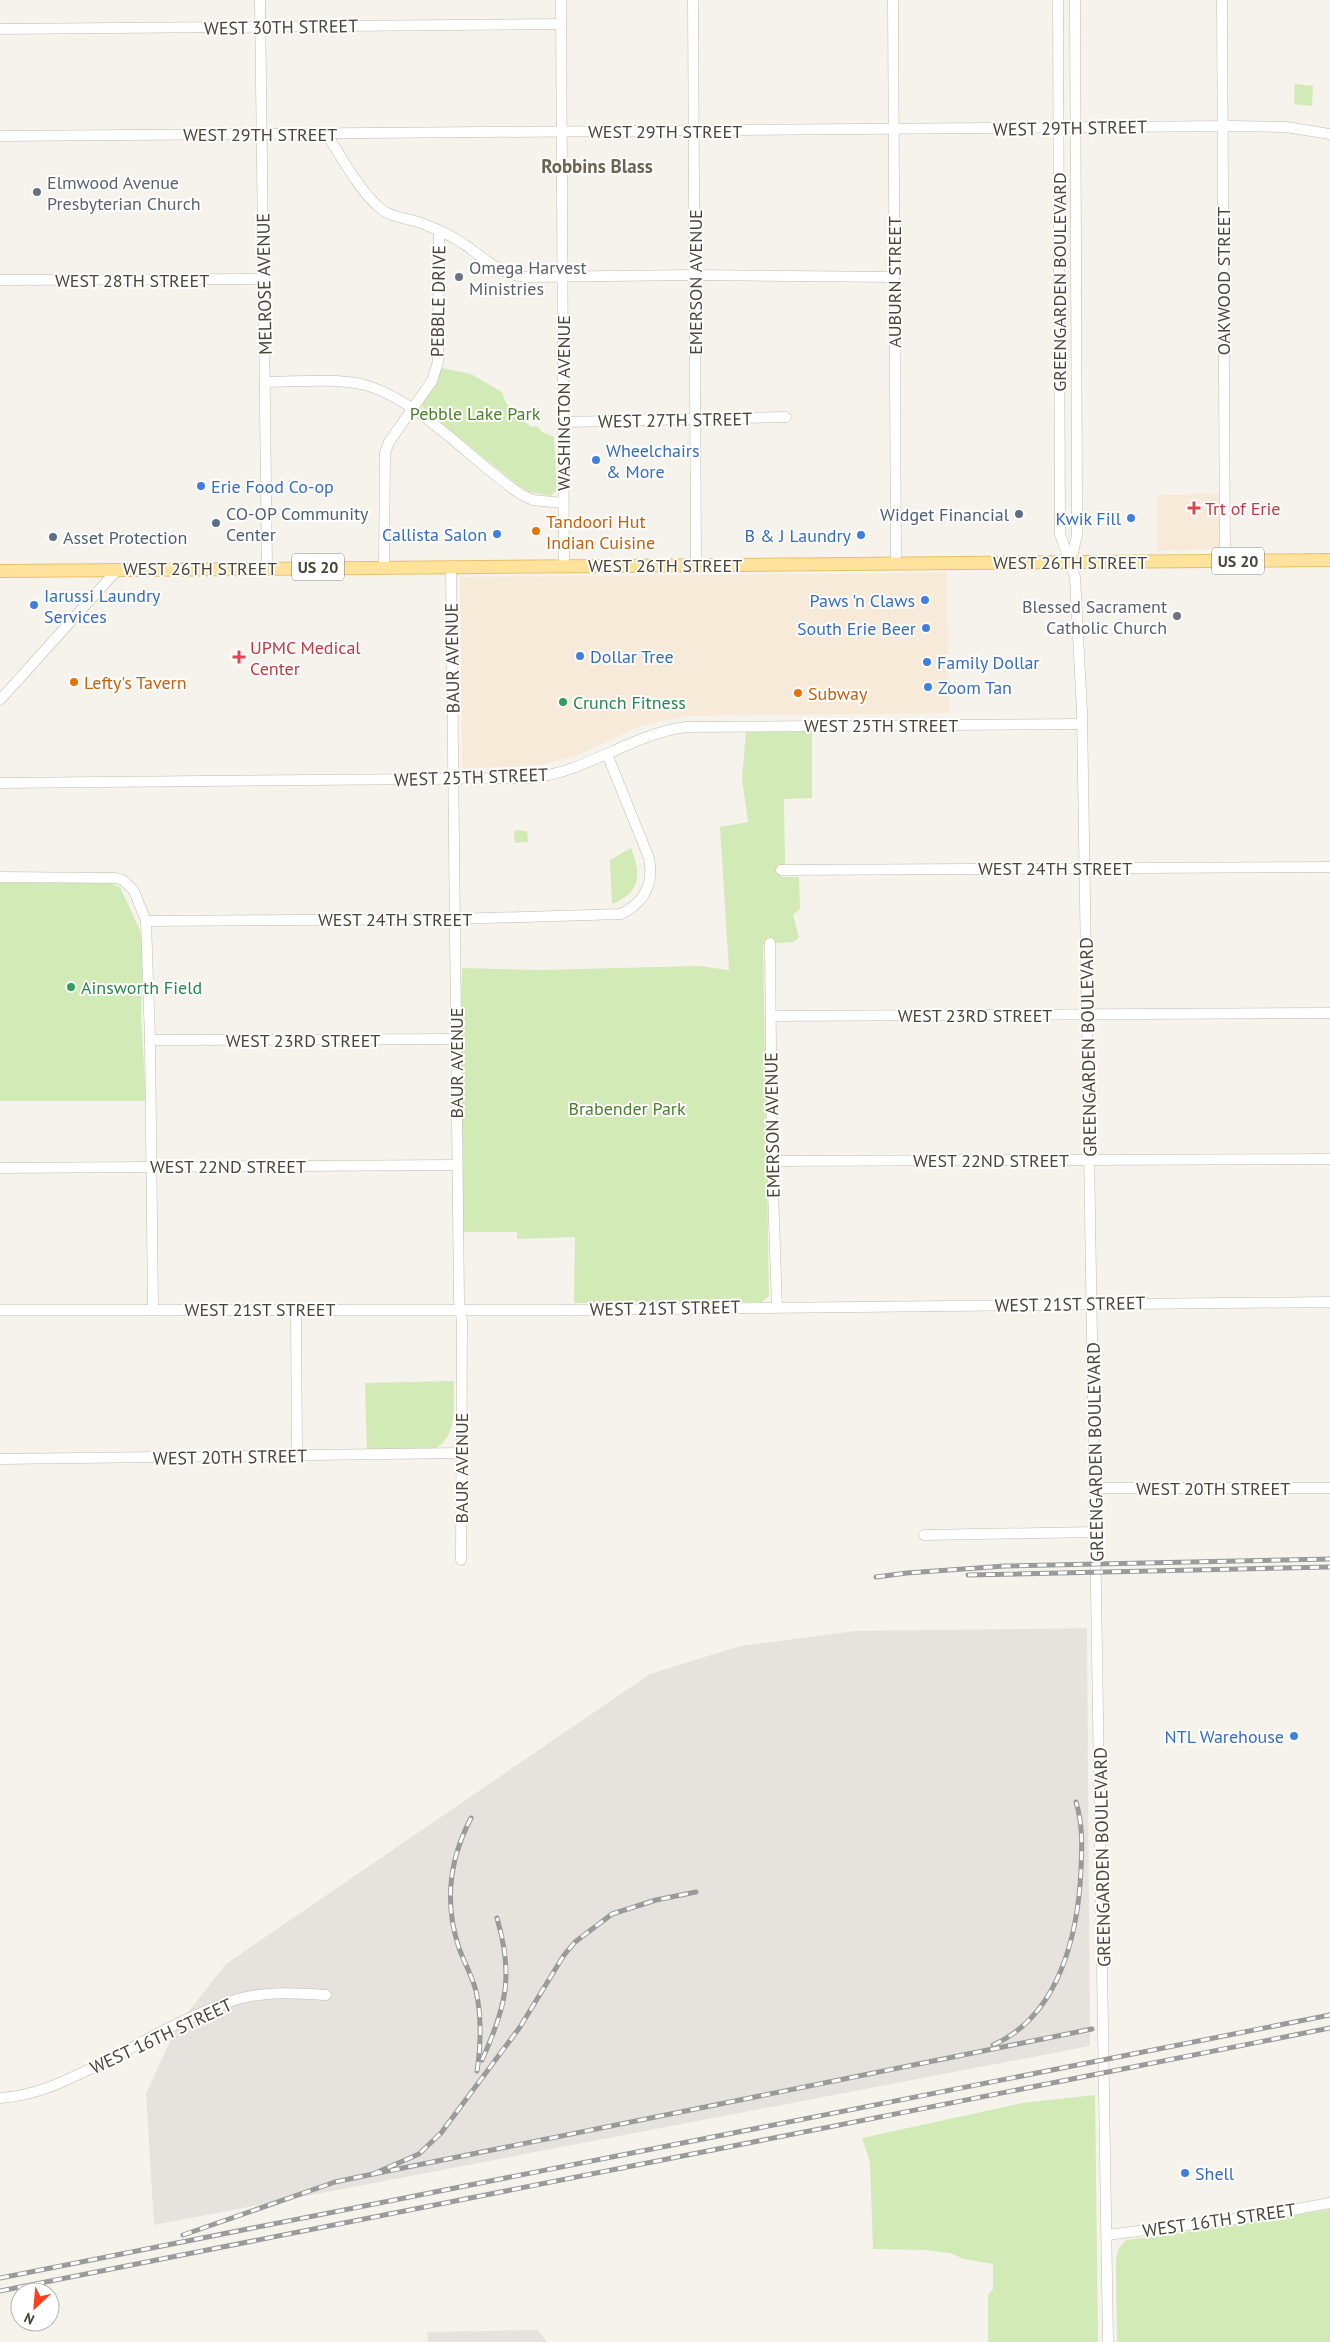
<svg xmlns="http://www.w3.org/2000/svg" width="1330" height="2342" viewBox="0 0 1330 2342" font-family="'PT Sans',sans-serif">
<style>
.commercial{fill:#f7ead8}
.industrial{fill:#e6e2dd}
.green{fill:#d2eab5}
.lines{fill:none;stroke-linecap:round;stroke-linejoin:round}
.minor-casing{stroke:#c2bbae;stroke-width:11}
.major-casing{stroke:#e6c16a;stroke-width:14}
.minor{stroke:#fff;stroke-width:10}
.major{stroke:#ffe39c;stroke-width:12}
.rail-casing{stroke:#9a9a9a;stroke-width:5}
.rail{stroke:#fff;stroke-width:3;stroke-dasharray:9;stroke-linecap:butt}
.worship-dot{fill:#6b7280;stroke:#fff;stroke-width:2}
.shop-dot{fill:#3f7fe0;stroke:#fff;stroke-width:2}
.health-dot{fill:#e0444e;stroke:#fff;stroke-width:2}
.service-dot{fill:#5c6f8a;stroke:#fff;stroke-width:2}
.food-dot{fill:#e8710a;stroke:#fff;stroke-width:2}
.leisure-dot{fill:#2e9e5b;stroke:#fff;stroke-width:2}
.labels{text-anchor:middle;dominant-baseline:central;stroke-width:4;stroke-linejoin:round;paint-order:stroke}
.shield{fill:#fff;stroke:#817c74;stroke-width:1}
.shield-label{font-size:16px;font-weight:bold;fill:#4b4439}
.street-label{font-size:18px;fill:#4b4439;stroke:#fff}
.worship-label{font-size:18px;fill:#5b616d;stroke:#fff;text-anchor:start}
.park-label{font-size:18px;fill:#4a7f2a;stroke:#fff}
.shop-label{font-size:18px;fill:#366cbe;stroke:#fff;text-anchor:start}
.health-label{font-size:18px;fill:#be3a42;stroke:#fff;text-anchor:start}
.service-label{font-size:18px;fill:#4e5e75;stroke:#fff;text-anchor:start}
.food-label{font-size:18px;fill:#c56008;stroke:#fff;text-anchor:start}
.leisure-label{font-size:18px;fill:#27864d;stroke:#fff;text-anchor:start}
.neighbourhood-label{font-size:19px;font-weight:bold;fill:#6e6250;stroke:#fff}
</style>
<rect width="100%" height="100%" fill="#f6f3ec"/>
<g class="commercial">
<path d="M1219,494V545L1216,549L1157,551V495Z"/>
<path d="M947,573L949,713L687,716L643,725L575,756L545,764L513,767L468,768L462,766L460,577Z"/>
</g>
<g class="industrial">
<path d="M1087,1628L1090,2046L154,2225L146,2093L178,2025L226,1964L650,1674L740,1646L855,1631Z"/>
<path d="M538,2330L547,2342H428L427,2332Z"/>
</g>
<g class="green">
<path d="M1295,84L1313,86L1312,106L1294,104Z"/>
<path d="M442,368L471,374L502,392C505,407 520,417 531,427L537,426L542,432L554,437L557,490L551,496L529,492L518,485L424,411L422,404L435,384Z"/>
<path d="M812,730V798L784,799L785,865L781,870V877H799L800,909L793,915L799,938L793,942L763,944L769,1296L762,1302L574,1303L575,1237L517,1239V1232H463L459,1111L462,968L541,970L699,966L729,970L720,827L748,822L742,779L746,731Z"/>
<path d="M516,830L527,831L528,842L515,843L514,833Z"/>
<path d="M631,848C642,875 640,893 612,904L610,860Z"/>
<path d="M0,883H110L120,887L140,930L143,958L141,1015L146,1101H0Z"/>
<path d="M454,1381C453,1404 459,1437 434,1449L367,1450L365,1383Z"/>
<path d="M1095,2095L1098,2342H988V2295L993,2289V2264L964,2259L950,2253L926,2250L873,2249L870,2161L862,2138L1022,2103Z"/>
<path d="M1330,2209V2342H1117L1116,2258L1119,2248L1126,2240L1257,2222Z"/>
</g>
<g class="lines">
<g class="minor-casing">
<g id="minor">
<path d="M260,0L267,568"/>
<path d="M561,0L564,566"/>
<path d="M693,0L696,565"/>
<path d="M893,0L896,563"/>
<path d="M1058,0L1060,534L1075,577L1082,712L1108,2342"/>
<path d="M1222,0L1225,561"/>
<path d="M0,29L561,24"/>
<path d="M326,133C340,155 361,193 380,208C392,219 412,218 426,225C439,230 452,236 464,244C485,259 500,275 527,277L694,275L894,277"/>
<path d="M0,136L1232,126L1286,127L1330,134"/>
<path d="M0,280L264,279"/>
<path d="M265,382C296,382 331,378 361,384C417,397 473,463 522,495L533,500L563,503"/>
<path d="M563,422L786,417"/>
<path d="M1071,561L1077,535V508L1075,0"/>
<path d="M451,566L459,1300L462,1321L461,1560"/>
<path d="M384,567L385,453L389,442L432,381L438,362L439,230"/>
<path d="M0,700L118,569"/>
<path d="M0,783L530,778C586,773 631,734 686,727L1082,724"/>
<path d="M781,870L1330,867"/>
<path d="M0,877L116,878L123,880L134,891L146,921L150,1040L153,1309"/>
<path d="M146,921L455,919L621,914C645,902 654,884 649,858L607,754"/>
<path d="M770,943L772,1161L777,1307"/>
<path d="M771,1016L1330,1013"/>
<path d="M150,1040L456,1039"/>
<path d="M772,1161L1330,1159"/>
<path d="M0,1168L456,1165"/>
<path d="M296,1309L297,1456"/>
<path d="M0,1310H584L1330,1302"/>
<path d="M0,1459L461,1453"/>
<path d="M1096,1488H1330"/>
<path d="M924,1535L1097,1532"/>
<path d="M0,2098C37,2096 67,2080 100,2064C145,2041 190,2014 238,1999C267,1991 296,1993 326,1995"/>
<path d="M1107,2235L1258,2216L1330,2203"/>
</g>
</g>
<g class="major-casing">
<path id="major" d="M0,571L1330,560"/>
</g>
<use href="#minor" class="minor"/>
<use href="#major" class="major"/>
<g class="rail-casing">
<g id="rail">
<path d="M968,1575L1330,1567"/>
<path d="M876,1577L907,1573L1005,1566L1330,1559"/>
<path d="M471,1818C449,1860 444,1903 459,1948C464,1962 472,1976 476,1991C482,2018 481,2044 477,2071"/>
<path d="M993,2045C1059,2016 1078,1935 1081,1870C1082,1847 1083,1825 1076,1802"/>
<path d="M482,2060C506,2007 514,1976 497,1918"/>
<path d="M373,2174L1092,2029"/>
<path d="M183,2235L335,2182L373,2174L419,2154L441,2133L520,2027L564,1955L575,1942L612,1914L656,1900L696,1892"/>
<path d="M0,2278L1330,2015"/>
<path d="M0,2291L1330,2028"/>
</g>
</g>
<use href="#rail" class="rail"/>
</g>
<g class="worship-dot">
<circle cx="37" cy="192" r="5"/>
<circle cx="459" cy="277" r="5"/>
<circle cx="1177" cy="616" r="5"/>
</g>
<g class="shop-dot">
<circle cx="596" cy="460" r="5"/>
<circle cx="201" cy="486" r="5"/>
<circle cx="1131" cy="518" r="5"/>
<circle cx="497" cy="534" r="5"/>
<circle cx="861" cy="535" r="5"/>
<circle cx="925" cy="600" r="5"/>
<circle cx="34" cy="605" r="5"/>
<circle cx="926" cy="628" r="5"/>
<circle cx="580" cy="656" r="5"/>
<circle cx="927" cy="662" r="5"/>
<circle cx="928" cy="687" r="5"/>
<circle cx="1294" cy="1736" r="5"/>
<circle cx="1185" cy="2173" r="5"/>
</g>
<g class="health-dot">
<path d="M1191.5 500.5h5v5h5v5h-5v5h-5v-5h-5v-5h5z"/>
<path d="M236.5 649.5h5v5h5v5h-5v5h-5v-5h-5v-5h5z"/>
</g>
<g class="service-dot">
<circle cx="1019" cy="514" r="5"/>
<circle cx="216" cy="523" r="5"/>
<circle cx="53" cy="537" r="5"/>
</g>
<g class="food-dot">
<circle cx="536" cy="531" r="5"/>
<circle cx="74" cy="682" r="5"/>
<circle cx="798" cy="693" r="5"/>
</g>
<g class="leisure-dot">
<circle cx="563" cy="702" r="5"/>
<circle cx="71" cy="987" r="5"/>
</g>
<g class="labels">
<g class="shield">
<rect x="1212" y="547.5" width="52" height="27" rx="4"/>
<rect x="292" y="553.5" width="52" height="27" rx="4"/>
</g>
<g class="shield-label">
<text x="1238" y="561">US 20</text>
<text x="318" y="567">US 20</text>
</g>
<g class="street-label">
<text transform="translate(281 27) rotate(-1)">WEST 30TH STREET</text>
<text transform="translate(1070 128) rotate(-1)">WEST 29TH STREET</text>
<text x="665" y="131">WEST 29TH STREET</text>
<text x="260" y="134">WEST 29TH STREET</text>
<text x="132" y="280">WEST 28TH STREET</text>
<text transform="translate(1223 281) rotate(-90)">OAKWOOD STREET</text>
<text transform="translate(695 282) rotate(-90)">EMERSON AVENUE</text>
<text transform="translate(894 282) rotate(-90)">AUBURN STREET</text>
<text transform="translate(1059 282) rotate(-90)">GREENGARDEN BOULEVARD</text>
<text transform="translate(264 284) rotate(-91)">MELROSE AVENUE</text>
<text transform="translate(438 301) rotate(-89)">PEBBLE DRIVE</text>
<text transform="translate(563 403) rotate(-90)">WASHINGTON AVENUE</text>
<text transform="translate(675 420) rotate(-1)">WEST 27TH STREET</text>
<text x="1070" y="562">WEST 26TH STREET</text>
<text x="665" y="565">WEST 26TH STREET</text>
<text x="200" y="568">WEST 26TH STREET</text>
<text transform="translate(452 658) rotate(-91)">BAUR AVENUE</text>
<text x="881" y="725">WEST 25TH STREET</text>
<text transform="translate(471 777) rotate(-2)">WEST 25TH STREET</text>
<text x="1055" y="868">WEST 24TH STREET</text>
<text x="395" y="919">WEST 24TH STREET</text>
<text x="975" y="1015">WEST 23RD STREET</text>
<text x="303" y="1040">WEST 23RD STREET</text>
<text transform="translate(1088 1047) rotate(-91)">GREENGARDEN BOULEVARD</text>
<text transform="translate(456 1063) rotate(-90)">BAUR AVENUE</text>
<text transform="translate(772 1125) rotate(-91)">EMERSON AVENUE</text>
<text x="991" y="1160">WEST 22ND STREET</text>
<text x="228" y="1166">WEST 22ND STREET</text>
<text transform="translate(1070 1304) rotate(-1)">WEST 21ST STREET</text>
<text transform="translate(665 1308) rotate(-1)">WEST 21ST STREET</text>
<text x="260" y="1309">WEST 21ST STREET</text>
<text transform="translate(1095 1452) rotate(-91)">GREENGARDEN BOULEVARD</text>
<text transform="translate(230 1457) rotate(-1)">WEST 20TH STREET</text>
<text transform="translate(461 1468) rotate(-90)">BAUR AVENUE</text>
<text x="1213" y="1488">WEST 20TH STREET</text>
<text transform="translate(1102 1857) rotate(-91)">GREENGARDEN BOULEVARD</text>
<text transform="translate(161 2036) rotate(-25)">WEST 16TH STREET</text>
<text transform="translate(1219 2220) rotate(-8)">WEST 16TH STREET</text>
</g>
<g class="worship-label">
<text x="47" y="182">Elmwood Avenue<tspan x="47" dy="21">Presbyterian Church</tspan></text>
<text x="469" y="267">Omega Harvest<tspan x="469" dy="21">Ministries</tspan></text>
<text x="1167" y="606" text-anchor="end">Blessed Sacrament<tspan x="1167" dy="21">Catholic Church</tspan></text>
</g>
<g class="park-label">
<text x="475" y="413">Pebble Lake Park</text>
<text x="627" y="1108">Brabender Park</text>
</g>
<g class="shop-label">
<text x="606" y="450">Wheelchairs<tspan x="606" dy="21">&amp; More</tspan></text>
<text x="211" y="486">Erie Food Co-op</text>
<text x="1121" y="518" text-anchor="end">Kwik Fill</text>
<text x="487" y="534" text-anchor="end">Callista Salon</text>
<text x="851" y="535" text-anchor="end">B &amp; J Laundry</text>
<text x="44" y="595">Iarussi Laundry<tspan x="44" dy="21">Services</tspan></text>
<text x="915" y="600" text-anchor="end">Paws 'n Claws</text>
<text x="916" y="628" text-anchor="end">South Erie Beer</text>
<text x="590" y="656">Dollar Tree</text>
<text x="937" y="662">Family Dollar</text>
<text x="938" y="687">Zoom Tan</text>
<text x="1284" y="1736" text-anchor="end">NTL Warehouse</text>
<text x="1195" y="2173">Shell</text>
</g>
<g class="health-label">
<text x="1205" y="508">Trt of Erie</text>
<text x="250" y="647">UPMC Medical<tspan x="250" dy="21">Center</tspan></text>
</g>
<g class="service-label">
<text x="226" y="513">CO-OP Community<tspan x="226" dy="21">Center</tspan></text>
<text x="1009" y="514" text-anchor="end">Widget Financial</text>
<text x="63" y="537">Asset Protection</text>
</g>
<g class="food-label">
<text x="546" y="521">Tandoori Hut<tspan x="546" dy="21">Indian Cuisine</tspan></text>
<text x="84" y="682">Lefty's Tavern</text>
<text x="808" y="693">Subway</text>
</g>
<g class="leisure-label">
<text x="573" y="702">Crunch Fitness</text>
<text x="81" y="987">Ainsworth Field</text>
</g>
<g class="neighbourhood-label">
<text x="597" y="166">Robbins Blass</text>
</g>
</g>
<g transform="translate(35 2307) rotate(206)"><circle r="24" fill="#ffffff" stroke="#b7b4b0"/>
<path d="M0-4L9 19L0 12L-9 19Z" fill="#fc3f1d"/>
<text y="-8" font-size="14" font-weight="bold" text-anchor="middle" fill="#4b4439">N</text>
</g>
</svg>
